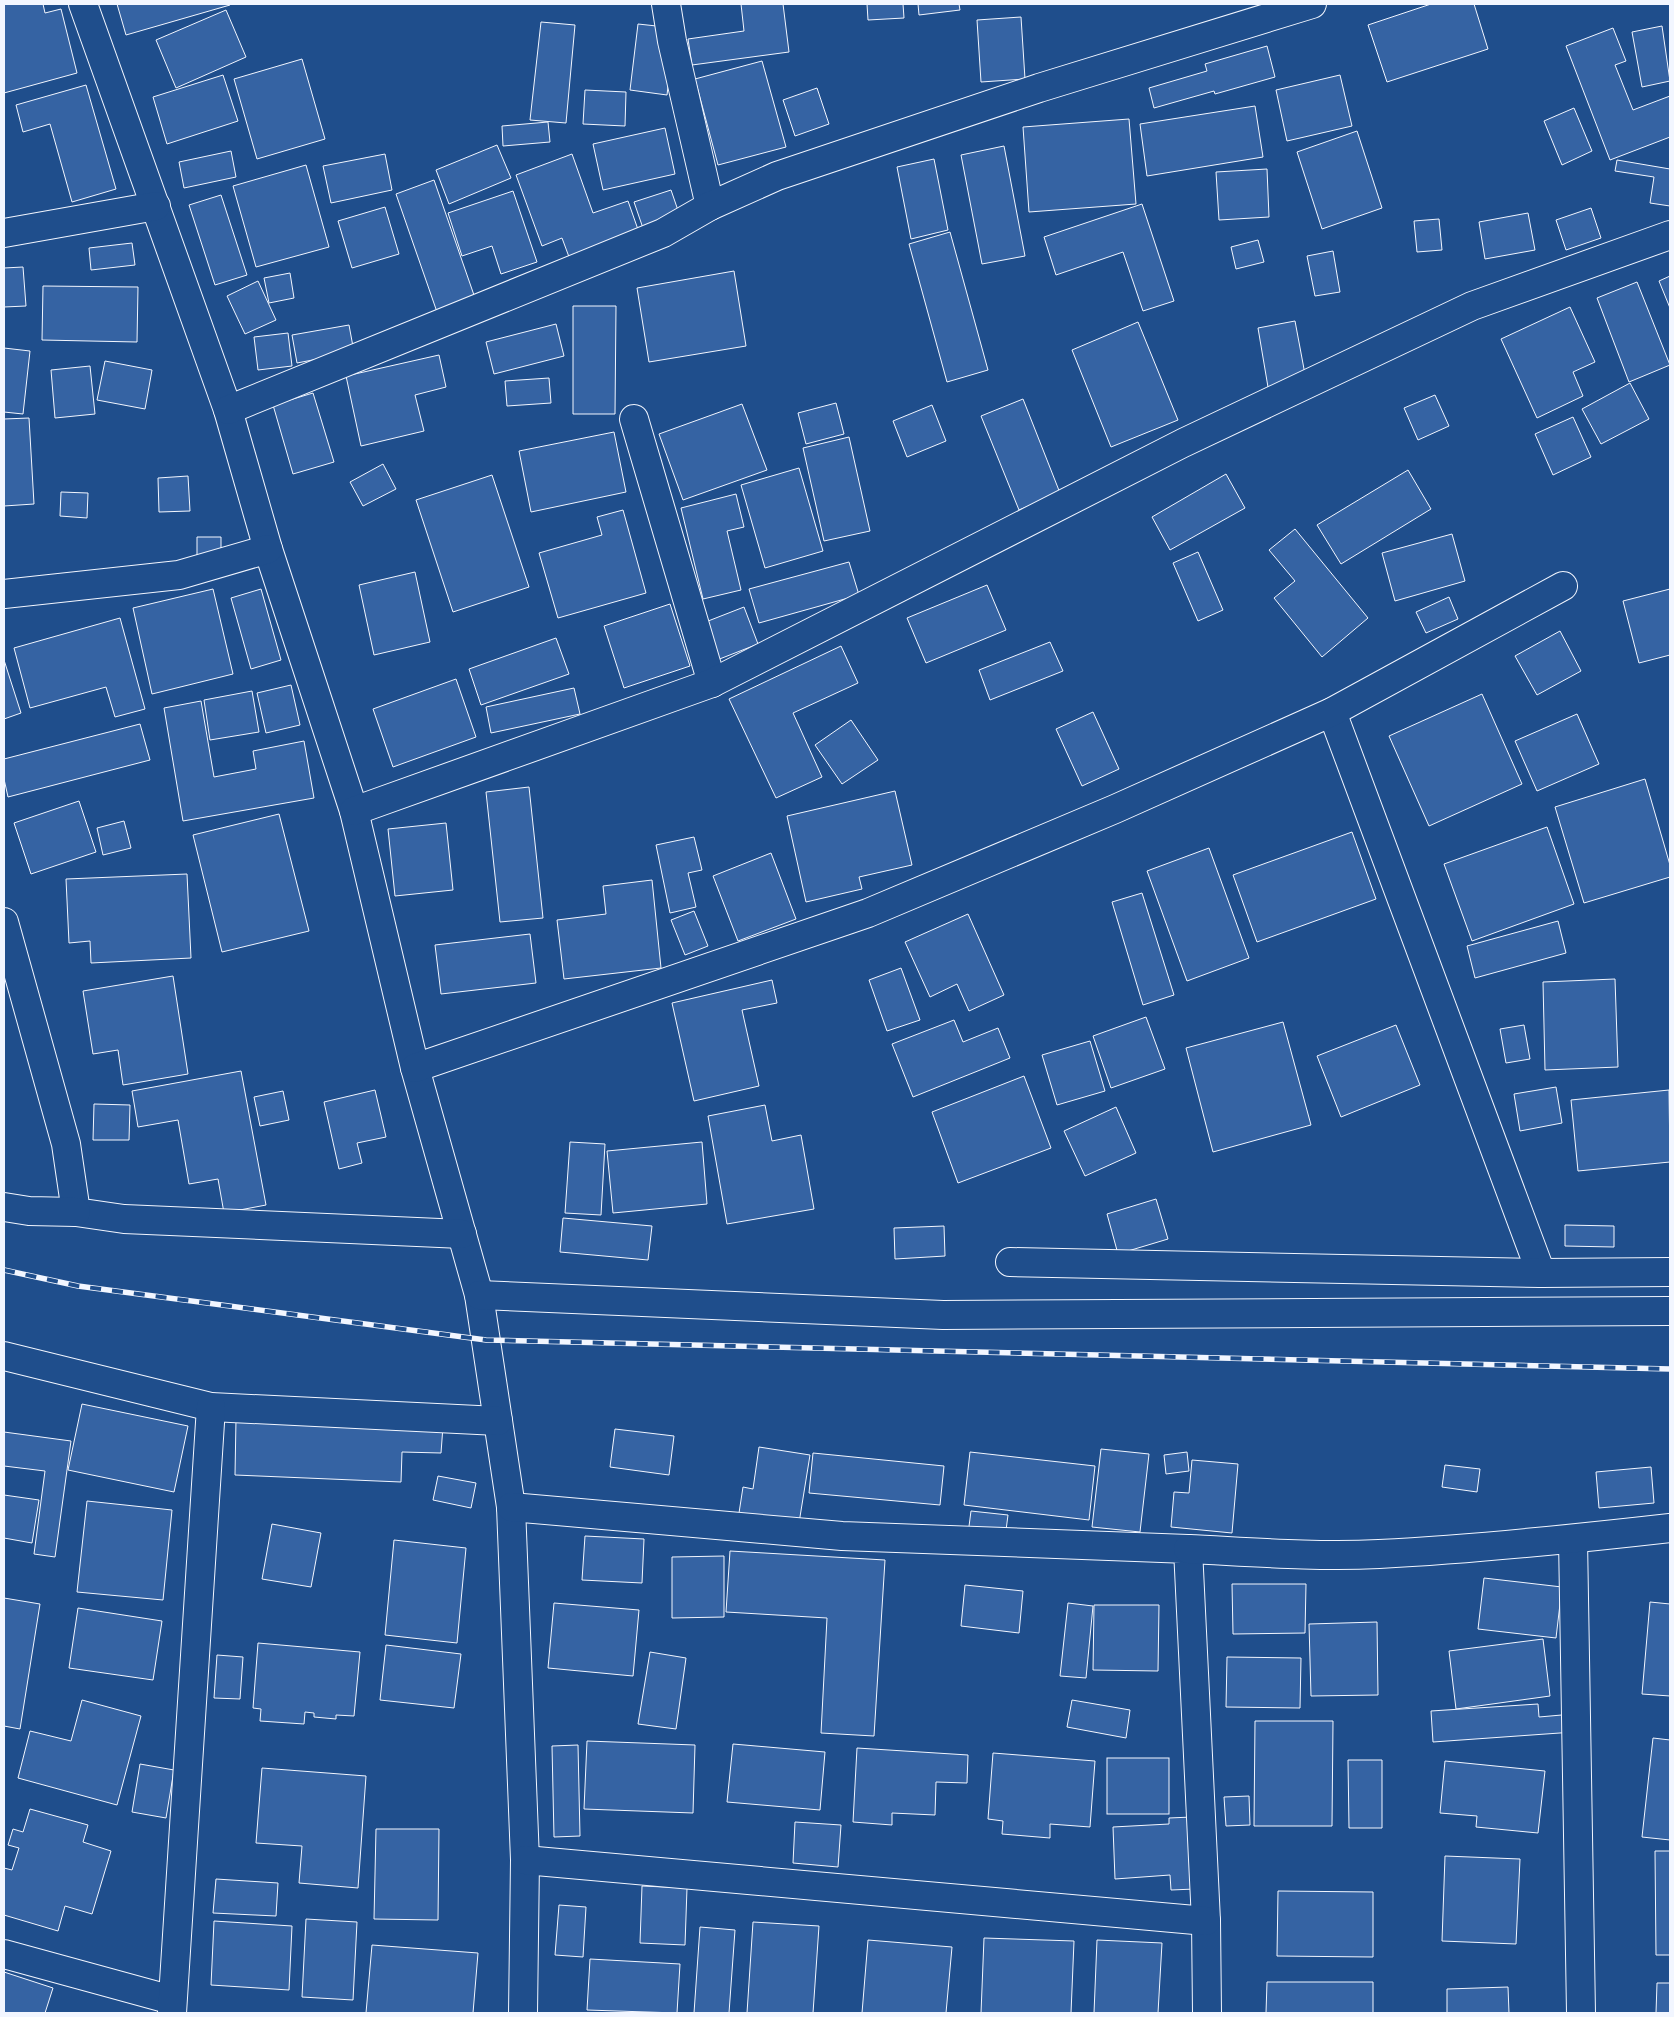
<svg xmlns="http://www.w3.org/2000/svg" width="1674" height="2017" viewBox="0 0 1674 2017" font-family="'Work Sans',sans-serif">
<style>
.building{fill:#3563a3;stroke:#f2f6ff}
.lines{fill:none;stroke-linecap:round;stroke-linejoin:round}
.minor-casing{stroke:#f2f6ff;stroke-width:30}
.minor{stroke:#1f4e8c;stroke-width:28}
.rail-casing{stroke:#f2f6ff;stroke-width:5.5}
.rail{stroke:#1f4e8c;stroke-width:4;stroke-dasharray:11;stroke-linecap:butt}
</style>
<rect width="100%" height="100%" fill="#1f4e8c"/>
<g class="building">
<path d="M4,4H43L45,13L61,9L77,73L4,93Z"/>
<path d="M117,4H230V5L126,35Z"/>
<path d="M741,4H783L789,52L692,65L688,39L744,31Z"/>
<path d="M867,4H903L904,18L868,20Z"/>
<path d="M918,4H959L960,10L919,15Z"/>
<path d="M1431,4H1474L1488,49L1387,82L1368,25Z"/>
<path d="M226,10L246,57L176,88L156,40Z"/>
<path d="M1021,17L1025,79L981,82L977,20Z"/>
<path d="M541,22L575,25L566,123L530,120Z"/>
<path d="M638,24L675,28L667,95L630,90Z"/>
<path d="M1662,26L1670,81L1642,87L1632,32Z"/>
<path d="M1613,28L1626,61L1615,65L1633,110L1670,96V137L1610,160L1566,46Z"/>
<path d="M1267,46L1275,77L1215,94L1214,91L1154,108L1149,88L1207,71L1205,64Z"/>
<path d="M302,59L325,139L257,159L234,79Z"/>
<path d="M762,61L786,147L718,165L695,79Z"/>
<path d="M223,75L238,121L167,144L153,97Z"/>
<path d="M1340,75L1352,126L1287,141L1276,90Z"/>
<path d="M86,85L116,189L72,202L50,124L23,132L16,105Z"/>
<path d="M817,88L829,124L795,136L783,100Z"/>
<path d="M585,90L626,92L625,126L583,124Z"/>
<path d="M1255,106L1263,157L1147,176L1140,124Z"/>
<path d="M1574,108L1592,151L1562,165L1544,121Z"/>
<path d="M1129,119L1136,204L1029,212L1023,127Z"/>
<path d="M548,122L550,142L503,146L502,126Z"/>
<path d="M665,128L675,174L603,190L593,144Z"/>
<path d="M1357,131L1382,208L1322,229L1297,152Z"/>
<path d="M497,145L511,178L449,204L436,170Z"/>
<path d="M1004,146L1025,256L982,264L961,155Z"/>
<path d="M231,151L236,177L184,188L179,162Z"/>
<path d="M385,154L392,190L331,203L323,166Z"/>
<path d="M572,154L593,213L628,201L641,238L572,265L562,238L542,246L516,175Z"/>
<path d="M934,159L948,230L911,239L897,167Z"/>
<path d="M1617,160L1670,169V206L1650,203L1654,177L1615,171Z"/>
<path d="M306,165L329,247L256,267L233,186Z"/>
<path d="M1267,169L1269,217L1219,220L1216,172Z"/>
<path d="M434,180L475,298L437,312L396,194Z"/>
<path d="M671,190L682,222L645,234L634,202Z"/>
<path d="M513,191L537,262L501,274L492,246L462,256L448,213Z"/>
<path d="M221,195L247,275L215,285L189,205Z"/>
<path d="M1142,204L1174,301L1143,311L1123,252L1056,275L1044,237Z"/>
<path d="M385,207L399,254L352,268L338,221Z"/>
<path d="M1591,208L1601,238L1566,250L1556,220Z"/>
<path d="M1528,213L1535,250L1485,259L1479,222Z"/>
<path d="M1439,219L1442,250L1417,252L1414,221Z"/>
<path d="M950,232L988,370L947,382L909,244Z"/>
<path d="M1258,240L1264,262L1236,269L1231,247Z"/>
<path d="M132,243L135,265L91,270L89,248Z"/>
<path d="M1333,251L1340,292L1315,296L1307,256Z"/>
<path d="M23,267L26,306L4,307V268Z"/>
<path d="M734,271L746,346L649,362L637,288Z"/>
<path d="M290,273L294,298L269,303L264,278Z"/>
<path d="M1670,276V308L1659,281Z"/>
<path d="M258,281L276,320L245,334L227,296Z"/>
<path d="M1637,282L1670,365L1629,382L1597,298Z"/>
<path d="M43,286L138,287L137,342L42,340Z"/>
<path d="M573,306H616L615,414H573Z"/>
<path d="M1570,307L1595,362L1573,372L1583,396L1537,418L1501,339Z"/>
<path d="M1295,321L1307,385L1269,393L1258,328Z"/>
<path d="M1138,322L1178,420L1111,447L1072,350Z"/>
<path d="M556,324L564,356L494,374L486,342Z"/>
<path d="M349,325L354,352L297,363L292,335Z"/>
<path d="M288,333L292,366L258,370L254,337Z"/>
<path d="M4,348L30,351L23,414L4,412Z"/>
<path d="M439,355L446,387L415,395L424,431L361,446L346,376Z"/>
<path d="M105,361L152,370L145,409L97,400Z"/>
<path d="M90,366L95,414L55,418L51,370Z"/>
<path d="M549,378L551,403L507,406L505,381Z"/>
<path d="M1630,383L1649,419L1601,444L1582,409Z"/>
<path d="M313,393L334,462L293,474L273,405Z"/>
<path d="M1435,395L1449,426L1418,440L1404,408Z"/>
<path d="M1023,399L1060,493L1019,510L981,416Z"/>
<path d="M836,403L844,434L806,444L798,413Z"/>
<path d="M742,404L767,470L683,500L659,434Z"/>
<path d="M932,405L946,441L907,457L893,421Z"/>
<path d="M1573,417L1591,457L1553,475L1535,434Z"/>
<path d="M29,418L34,504L4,506V419Z"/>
<path d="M614,432L626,492L531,512L519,451Z"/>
<path d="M849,437L870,531L824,541L803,448Z"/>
<path d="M383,464L396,489L363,506L350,482Z"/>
<path d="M799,468L823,551L765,568L741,485Z"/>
<path d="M1408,470L1431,509L1341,564L1317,525Z"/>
<path d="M1226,474L1245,508L1170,550L1152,517Z"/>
<path d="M492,475L529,587L453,612L416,500Z"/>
<path d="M188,476L190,511L159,512L158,478Z"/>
<path d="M61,492L88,493L87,518L60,516Z"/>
<path d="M736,494L744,527L727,531L741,590L703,599L681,508Z"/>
<path d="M623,510L646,593L558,618L539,553L602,535L597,517Z"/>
<path d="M1295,529L1368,618L1322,657L1274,598L1295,581L1269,550Z"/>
<path d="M1452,534L1465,581L1395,601L1382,553Z"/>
<path d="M197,537H221V560L197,561Z"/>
<path d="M1198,552L1223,610L1198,621L1173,563Z"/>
<path d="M849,562L859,595L759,623L749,589Z"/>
<path d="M415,572L430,642L374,655L359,585Z"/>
<path d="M987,585L1006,630L926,663L907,618Z"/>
<path d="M213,589L233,674L152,694L133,608Z"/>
<path d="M261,589L281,660L251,669L231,598Z"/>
<path d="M1670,589V655L1639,663L1623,601Z"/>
<path d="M1449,597L1458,619L1426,633L1416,612Z"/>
<path d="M670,604L690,666L624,688L604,626Z"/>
<path d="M744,607L758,644L717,660L703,623Z"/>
<path d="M120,618L145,709L115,717L106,687L30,708L14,648Z"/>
<path d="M1560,631L1581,671L1537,695L1515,656Z"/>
<path d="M556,638L569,674L481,705L469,669Z"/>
<path d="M1050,642L1063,671L990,700L979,670Z"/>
<path d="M841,646L858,683L793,713L822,777L776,798L729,699Z"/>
<path d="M4,660L21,713L4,719Z"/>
<path d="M456,679L476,737L393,767L373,709Z"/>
<path d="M291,685L300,725L266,733L257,693Z"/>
<path d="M574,688L580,714L491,733L486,707Z"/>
<path d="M252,691L259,732L210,740L204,700Z"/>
<path d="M1482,694L1522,784L1429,826L1389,736Z"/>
<path d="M201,701L214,777L256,769L253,751L304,741L314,798L183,821L164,708Z"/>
<path d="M1093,712L1119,769L1082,786L1056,729Z"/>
<path d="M1577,714L1599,764L1537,791L1515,741Z"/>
<path d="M851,720L878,760L842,784L815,745Z"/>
<path d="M140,724L150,760L8,797L4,779V759Z"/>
<path d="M1645,779L1670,865V877L1584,903L1555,807Z"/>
<path d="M529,787L543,918L500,922L486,792Z"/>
<path d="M895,791L912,865L859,877L862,889L806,902L787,816Z"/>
<path d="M79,801L96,852L31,874L14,823Z"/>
<path d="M279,814L309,931L222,952L193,835Z"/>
<path d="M124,821L131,848L103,855L97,828Z"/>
<path d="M446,823L453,890L395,896L388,829Z"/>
<path d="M1547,827L1574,904L1472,941L1444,864Z"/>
<path d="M1352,832L1376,899L1257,942L1233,875Z"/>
<path d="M694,837L702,870L688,873L696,907L670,913L656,845Z"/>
<path d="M1209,848L1249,958L1187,981L1147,871Z"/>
<path d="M771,853L796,919L738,941L713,876Z"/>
<path d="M187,874L191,958L91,963L90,941L69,943L66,879Z"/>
<path d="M652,880L661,968L564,979L557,920L606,914L603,886Z"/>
<path d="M1142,893L1174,995L1143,1005L1112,902Z"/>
<path d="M694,911L708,946L685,955L671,920Z"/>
<path d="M968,914L1004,995L969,1011L957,984L930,997L905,942Z"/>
<path d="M1558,921L1566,953L1475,978L1467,946Z"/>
<path d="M530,934L536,983L441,994L435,945Z"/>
<path d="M901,968L920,1020L887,1031L869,980Z"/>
<path d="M173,976L188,1074L123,1085L118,1050L93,1054L83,991Z"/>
<path d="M1615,979L1618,1067L1545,1070L1543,982Z"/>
<path d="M772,980L777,1003L742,1010L759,1086L694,1101L672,1003Z"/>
<path d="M1146,1017L1165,1069L1111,1088L1093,1036Z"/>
<path d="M954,1020L963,1042L998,1028L1010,1058L913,1097L892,1044Z"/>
<path d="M1283,1022L1311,1125L1213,1152L1186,1048Z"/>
<path d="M1396,1025L1420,1085L1341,1117L1317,1056Z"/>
<path d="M1524,1025L1530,1059L1506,1063L1500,1029Z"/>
<path d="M1090,1041L1105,1091L1057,1105L1042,1055Z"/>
<path d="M241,1071L266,1205L224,1213L218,1179L189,1184L178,1120L138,1127L132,1091Z"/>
<path d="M1024,1076L1051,1148L958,1183L932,1112Z"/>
<path d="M1556,1087L1562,1123L1520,1131L1514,1094Z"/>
<path d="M375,1090L386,1137L357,1143L362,1163L339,1169L324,1102Z"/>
<path d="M1669,1090L1670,1162L1578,1171L1571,1100Z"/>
<path d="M283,1091L289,1120L260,1126L254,1097Z"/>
<path d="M94,1104L130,1105L129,1140H93Z"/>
<path d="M765,1105L772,1141L801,1135L814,1209L727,1224L708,1116Z"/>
<path d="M1116,1107L1136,1153L1085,1176L1064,1131Z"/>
<path d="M570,1142L605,1144L601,1215L565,1213Z"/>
<path d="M702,1142L707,1204L613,1213L607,1151Z"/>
<path d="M1156,1199L1168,1239L1118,1254L1107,1214Z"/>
<path d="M563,1218L652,1226L648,1260L560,1252Z"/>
<path d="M1565,1225L1614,1226V1247L1565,1246Z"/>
<path d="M944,1226L945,1256L895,1259L894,1228Z"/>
<path d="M82,1404L188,1426L174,1492L68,1470Z"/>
<path d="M236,1419L443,1426L441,1453L402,1452L401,1482L235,1475Z"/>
<path d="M615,1429L674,1436L669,1475L610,1467Z"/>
<path d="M4,1432L71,1441L55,1557L34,1554L45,1471L4,1466Z"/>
<path d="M759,1447L810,1455L799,1523L739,1513L743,1487L753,1489Z"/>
<path d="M1101,1449L1149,1454L1140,1532L1092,1527Z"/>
<path d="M970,1452L1095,1466L1089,1520L964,1505Z"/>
<path d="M1187,1452L1189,1471L1166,1474L1164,1455Z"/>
<path d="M813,1453L944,1466L940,1505L809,1493Z"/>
<path d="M1192,1460L1238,1464L1232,1533L1171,1527L1174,1492L1189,1493Z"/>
<path d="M1445,1465L1480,1469L1477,1492L1442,1487Z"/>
<path d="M1651,1467L1654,1503L1599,1508L1596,1472Z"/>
<path d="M438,1476L476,1483L471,1508L433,1500Z"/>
<path d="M4,1495L39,1500L32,1543L4,1538Z"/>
<path d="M87,1501L172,1510L163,1600L77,1592Z"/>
<path d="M971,1511L1008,1515L1005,1538L968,1534Z"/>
<path d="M272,1524L321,1533L311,1587L262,1579Z"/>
<path d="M585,1536L644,1539L642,1583L582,1580Z"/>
<path d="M394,1540L466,1548L457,1643L385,1635Z"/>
<path d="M730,1551L885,1560L874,1736L821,1733L827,1618L726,1612Z"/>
<path d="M724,1556V1617L672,1618V1557Z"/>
<path d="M1484,1578L1562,1587L1556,1638L1478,1629Z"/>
<path d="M1232,1584H1306L1305,1633L1233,1634Z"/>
<path d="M965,1585L1023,1591L1019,1633L961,1626Z"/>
<path d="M4,1598L40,1604L20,1729L4,1726Z"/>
<path d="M1650,1602L1670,1604V1696L1642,1694Z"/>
<path d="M554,1603L639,1610L633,1676L548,1668Z"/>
<path d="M1068,1603L1093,1606L1086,1678L1060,1676Z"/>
<path d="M1094,1605H1159L1158,1671L1093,1670Z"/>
<path d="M78,1608L162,1621L153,1680L69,1668Z"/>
<path d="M1377,1622L1378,1695L1311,1696L1309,1624Z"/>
<path d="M1543,1639L1550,1696L1456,1709L1449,1651Z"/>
<path d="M258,1643L360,1652L354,1716L336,1715V1719L314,1717V1713L305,1712L304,1724L260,1721L261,1709L253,1708Z"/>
<path d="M386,1645L461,1654L454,1708L380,1700Z"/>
<path d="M650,1652L686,1658L676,1729L638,1724Z"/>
<path d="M217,1655L243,1657L240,1699L214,1698Z"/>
<path d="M1227,1657L1301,1658L1300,1708L1226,1707Z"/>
<path d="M82,1700L141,1716L117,1805L18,1778L30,1731L71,1741Z"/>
<path d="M1072,1700L1130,1710L1126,1738L1067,1727Z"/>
<path d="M1538,1704L1539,1717L1573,1714L1574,1732L1433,1742L1431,1711Z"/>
<path d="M1255,1721H1333L1332,1826H1254Z"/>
<path d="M1653,1738L1670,1740V1840L1642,1837Z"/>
<path d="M587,1741L695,1745L693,1813L584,1809Z"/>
<path d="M733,1744L825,1752L820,1810L727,1802Z"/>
<path d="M578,1745L580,1836L554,1837L552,1746Z"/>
<path d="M857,1748L968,1755L967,1783L936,1782L935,1815L892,1813V1825L853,1822Z"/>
<path d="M993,1753L1095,1761L1090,1827L1050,1824V1838L1002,1834L1003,1821L988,1819Z"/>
<rect x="1107" y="1758" width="62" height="56"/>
<path d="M1348,1760H1382V1828H1349Z"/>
<path d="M1445,1761L1545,1771L1538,1833L1476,1827L1477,1816L1440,1813Z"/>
<path d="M140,1764L174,1770L166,1818L132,1812Z"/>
<path d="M262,1768L366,1776L358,1888L299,1883L302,1846L256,1843Z"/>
<path d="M1249,1796L1250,1825L1226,1826L1224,1797Z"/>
<path d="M30,1809L88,1825L83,1842L111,1851L92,1914L65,1906L58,1931L4,1915V1868L12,1870L19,1848L8,1845L13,1829L23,1832Z"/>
<path d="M1192,1817L1195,1889L1171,1890L1170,1875L1115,1879L1113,1827L1169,1824V1818Z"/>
<path d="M795,1822L841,1825L838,1867L793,1863Z"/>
<path d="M376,1829H439L438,1920L374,1919Z"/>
<path d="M1655,1851H1670V1955H1656Z"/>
<path d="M1445,1856L1520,1859L1516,1944L1442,1941Z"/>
<path d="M216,1879L278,1883L276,1916L213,1913Z"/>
<path d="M642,1886L687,1888L685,1945L640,1943Z"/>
<path d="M1278,1891L1373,1892V1957L1277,1956Z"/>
<path d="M559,1905L586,1907L583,1957L555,1955Z"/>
<path d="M306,1919L357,1922L353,2000L302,1997Z"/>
<path d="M214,1921L292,1926L289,1990L211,1985Z"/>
<path d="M753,1922L819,1926L813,2013H747Z"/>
<path d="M700,1927L735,1930L729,2013H694Z"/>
<path d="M984,1938L1074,1941L1071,2013H981Z"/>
<path d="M868,1940L952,1947L946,2013H862Z"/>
<path d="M1097,1940L1162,1943L1158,2013H1094Z"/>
<path d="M372,1945L478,1953L473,2013H366Z"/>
<path d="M590,1959L680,1964L677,2013L587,2010Z"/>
<path d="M4,1972L53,1988L45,2013H4Z"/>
<path d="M1267,1982H1373V2013H1266Z"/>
<path d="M1657,1983H1670V2013H1656Z"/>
<path d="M1508,1987L1509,2013H1447V1989Z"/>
</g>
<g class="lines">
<g class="minor-casing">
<g id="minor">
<path d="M83,4L228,410L268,549L354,811L415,1068L479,1295L511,1507L525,1860L523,2013"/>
<path d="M666,4L672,41L710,206"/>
<path d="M4,233L156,206"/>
<path d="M228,410L663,233L710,206L777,176L1039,88L1312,4"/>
<path d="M634,419L712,683"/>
<path d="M4,594L179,575L268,549"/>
<path d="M1332,712L1541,1273"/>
<path d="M354,811L712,683L1183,443L1472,306L1670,235"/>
<path d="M4,922L66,1144L76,1212L124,1219L462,1234"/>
<path d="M415,1068L868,913L1115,809L1332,712L1563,586"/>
<path d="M4,1207L29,1211L76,1212"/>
<path d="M1010,1262L1541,1273L1670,1272"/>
<path d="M479,1295L943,1315L1670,1311"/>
<path d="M4,1356L211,1407L498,1421"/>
<path d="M511,1507L842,1536L1188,1549L1206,1921L1207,2013"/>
<path d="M1573,1539L1581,2013"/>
<path d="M1188,1549C1252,1552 1315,1557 1379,1554C1476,1549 1573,1539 1670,1528"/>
<path d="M525,1860L1206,1921"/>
<path d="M4,1954L172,2000"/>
<path d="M172,2013L211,1407"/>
</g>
</g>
<use href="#minor" class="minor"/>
<g class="rail-casing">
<path id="rail" d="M4,1270L78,1286L486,1340L1670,1369"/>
</g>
<use href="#rail" class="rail"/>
</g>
<rect width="1674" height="2017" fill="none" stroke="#f2f6ff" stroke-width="10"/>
</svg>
